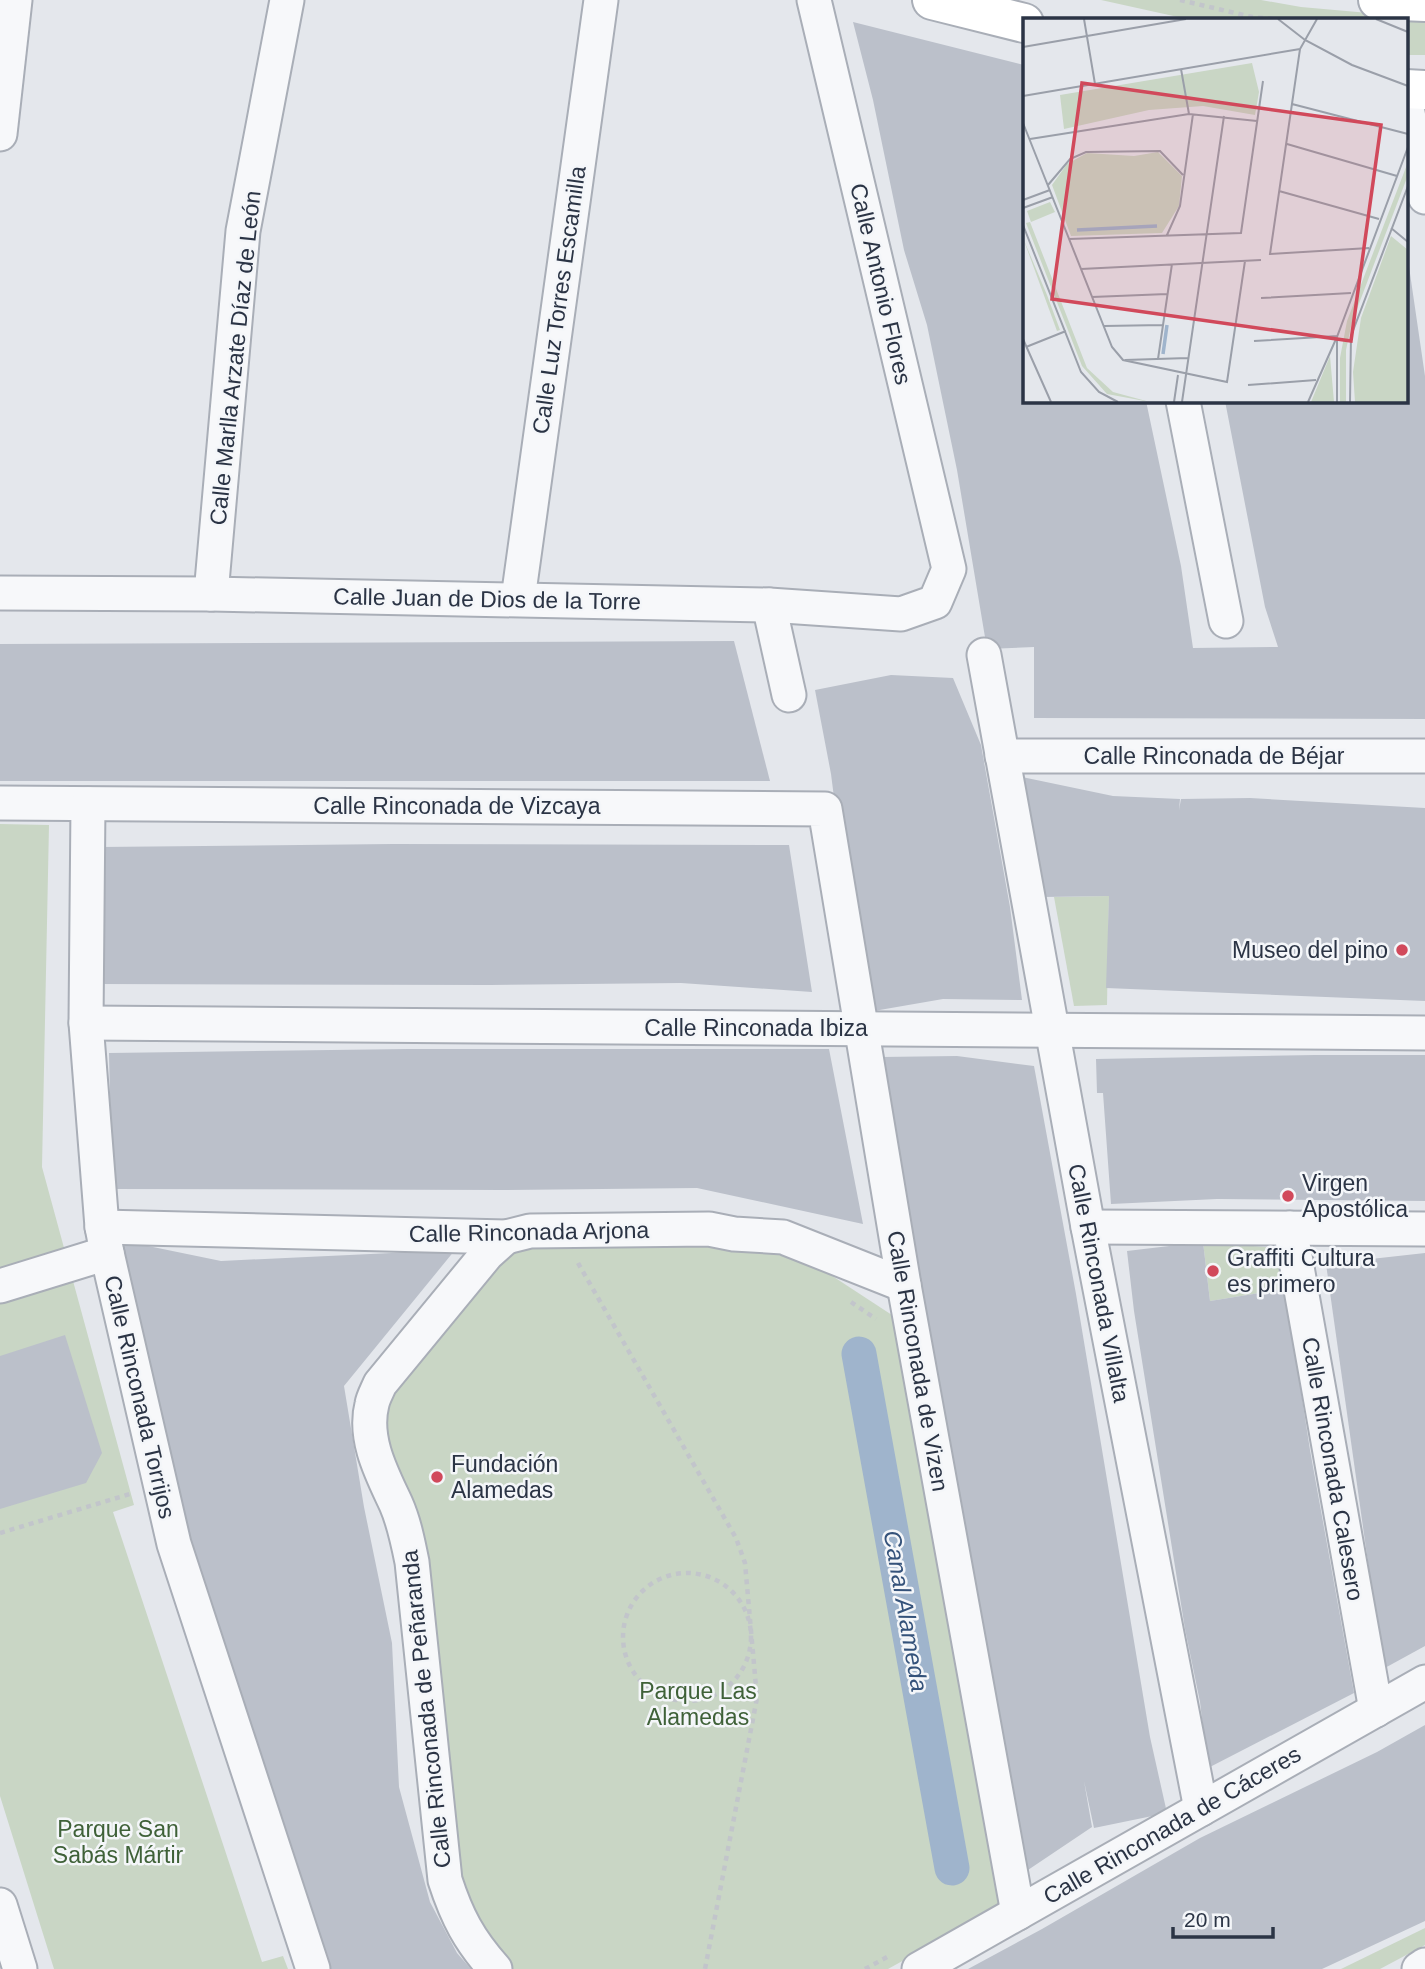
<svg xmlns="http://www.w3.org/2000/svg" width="1425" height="1969" viewBox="0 0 1425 1969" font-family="Arial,sans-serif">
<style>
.green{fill:#c9d6c5}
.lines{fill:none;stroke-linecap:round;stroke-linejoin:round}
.canal{stroke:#9fb4cc;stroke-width:35}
.building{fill:#bbc0ca}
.minor-casing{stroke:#a9aeb7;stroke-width:37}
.secondary-casing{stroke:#a9aeb7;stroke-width:42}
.path{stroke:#c2c5cb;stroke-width:4.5;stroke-dasharray:5 5;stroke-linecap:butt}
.minor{stroke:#f7f8fa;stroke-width:33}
.secondary{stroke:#fff;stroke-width:38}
.poi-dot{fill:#d1495b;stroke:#f4f6f9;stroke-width:2.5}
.labels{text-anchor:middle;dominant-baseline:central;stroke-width:5;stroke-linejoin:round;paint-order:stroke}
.street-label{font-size:23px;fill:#2b3445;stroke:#f4f6f9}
.poi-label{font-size:23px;fill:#2b3445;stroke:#f4f6f9;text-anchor:start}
.park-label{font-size:23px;fill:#3f6138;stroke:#f4f6f9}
.water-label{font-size:24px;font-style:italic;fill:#34527a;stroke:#f4f6f9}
.inset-river{fill:none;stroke:#9fb4cc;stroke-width:3.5}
.inset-road{fill:none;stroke:#9a9fa9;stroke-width:2}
.view{fill:#d1495b;fill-opacity:0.15;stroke:#d1495b;stroke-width:3.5}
.inset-edge{fill:none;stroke:#2b3445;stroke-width:3.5}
</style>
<rect width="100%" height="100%" fill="#e4e7ec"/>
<g class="green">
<path d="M1101,0H1261L1301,7L1425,18V55H1406V19H1187Z"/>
<path d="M0,824L49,825L42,1167L134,1505L113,1512L262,1962L283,1956L288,1969H54L0,1796Z"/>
<path d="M1109,896L1107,1005L1074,1006L1054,897Z"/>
<path d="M509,1239L778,1247L814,1264L895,1317L1001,1906L888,1969H503L463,1914L379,1448L391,1382Z"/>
<path d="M1203,1242L1280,1248L1285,1289L1210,1301Z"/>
<path d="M1425,1928V1945L1380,1969H1341Z"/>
</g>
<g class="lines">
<path class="canal" d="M859,1354L952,1868"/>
</g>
<g class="building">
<path d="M853,22L1024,65V401H1146L1181,566L1193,648L1278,647L1265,607L1225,401H1406L1407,253L1425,376V719L1034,718V647L987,649L957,470L927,325L904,250L873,100Z"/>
<path d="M734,641L770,781H0V644Z"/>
<path d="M891,675L953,678L981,745L1010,907L1022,1000L943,999L868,1012L841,852L831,774L815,690Z"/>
<path d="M1022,777L1113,796L1180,799L1179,810L1181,799L1250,798L1425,808V1001L1106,988L1109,896L1043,897Z"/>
<path d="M393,844L789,845L812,992L681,983L490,985L97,984L100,847Z"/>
<path d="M408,1049H829L863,1224L697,1188L505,1190L112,1189L109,1053Z"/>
<path d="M1315,1055H1425V1201L1217,1199L1111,1204L1103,1093H1097L1096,1059Z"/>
<path d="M957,1056L1034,1066L1076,1294L1150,1737L1167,1813L1094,1828L1084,1781L1092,1827L1022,1874L881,1057Z"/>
<path d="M119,1240L221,1261L455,1250L344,1386L364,1507L392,1643L399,1787L430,1902L457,1953L471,1969H321L188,1544Z"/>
<path d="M1203,1242L1210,1301L1285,1289L1310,1450L1354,1693L1208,1768L1200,1702L1185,1629L1134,1311L1127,1251Z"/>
<path d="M1425,1253V1646L1383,1669L1326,1264Z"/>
<path d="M65,1335L102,1453L86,1483L0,1509V1356Z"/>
<path d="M1425,1725V1921L1322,1969H968L1042,1929L1200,1838L1377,1752Z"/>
</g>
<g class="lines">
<g class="minor-casing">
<g id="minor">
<path d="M1406,103L1425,197"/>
<path d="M0,134L15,0"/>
<path d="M1183,401L1226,621"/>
<path d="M0,593L211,594L769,605L901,614L935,602L949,569L814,0"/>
<path d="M211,594L243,231L287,0"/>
<path d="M518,599L601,0"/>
<path d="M769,605L789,695"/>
<path d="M984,655L1088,1227L1201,1809"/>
<path d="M1002,756H1425"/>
<path d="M0,803L825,809L904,1285L1018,1913"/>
<path d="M88,804L86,1023L102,1227L107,1253L174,1544L313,1969"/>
<path d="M86,1023L1425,1033"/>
<path d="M102,1227L506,1237L530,1231L709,1229L734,1234L783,1237L904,1285"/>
<path d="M1088,1227L1425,1229"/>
<path d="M1290,1228L1376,1710"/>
<path d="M0,1286L107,1253"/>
<path d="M0,1905L20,1969"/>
<path d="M495,1969C469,1940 457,1917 445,1880L412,1562C408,1542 404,1522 396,1504C382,1474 363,1439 372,1404C373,1398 377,1391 380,1384L487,1254L506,1237"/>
<path d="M919,1969L1425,1682"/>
<path d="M1419,1969L1425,1965"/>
</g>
</g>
<g class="secondary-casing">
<g id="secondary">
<path d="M932,0L1024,23"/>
<path d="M1378,0L1425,2"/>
<path d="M1406,89L1425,90"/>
</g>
</g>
<g class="path">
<path d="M1180,0L1252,17L1277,19"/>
<path d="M578,1263L736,1538L745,1563L757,1698L705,1969"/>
<path d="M851,1302L876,1319"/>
<path d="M0,1533L130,1494"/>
<circle cx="687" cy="1637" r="64"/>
<path d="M865,1969L889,1956"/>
</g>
<use href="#minor" class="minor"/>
<use href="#secondary" class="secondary"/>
</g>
<g class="poi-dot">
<circle cx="1402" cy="950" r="7"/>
<circle cx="1288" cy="1196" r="7"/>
<circle cx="1213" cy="1271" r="7"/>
<circle cx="437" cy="1477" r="7"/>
</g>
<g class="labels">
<g class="street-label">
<text transform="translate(881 284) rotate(77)">Calle Antonio Flores</text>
<text transform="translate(559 300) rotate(-82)">Calle Luz Torres Escamilla</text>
<text transform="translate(235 358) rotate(-84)">Calle Marlla Arzate Díaz de León</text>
<text transform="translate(487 599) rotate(1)">Calle Juan de Dios de la Torre</text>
<text x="1214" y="756">Calle Rinconada de Béjar</text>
<text x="457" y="806">Calle Rinconada de Vizcaya</text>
<text x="756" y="1028">Calle Rinconada Ibiza</text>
<text transform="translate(529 1232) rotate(-1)">Calle Rinconada Arjona</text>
<text transform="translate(1099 1283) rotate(79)">Calle Rinconada Villalta</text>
<text transform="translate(918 1361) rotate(80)">Calle Rinconada de Vizen</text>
<text transform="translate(140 1397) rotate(77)">Calle Rinconada Torrijos</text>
<text transform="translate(1333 1469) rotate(80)">Calle Rinconada Calesero</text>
<text transform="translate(426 1709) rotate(-96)">Calle Rinconada de Peñaranda</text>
<text transform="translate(1172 1825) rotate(-30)">Calle Rinconada de Cáceres</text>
</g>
<g class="poi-label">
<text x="1388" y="950" text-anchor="end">Museo del pino</text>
<text x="1302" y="1183">Virgen<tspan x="1302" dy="26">Apostólica</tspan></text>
<text x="1227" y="1258">Graffiti Cultura<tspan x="1227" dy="26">es primero</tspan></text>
<text x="451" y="1464">Fundación<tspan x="451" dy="26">Alamedas</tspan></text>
</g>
<g class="park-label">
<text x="698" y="1691">Parque Las<tspan x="698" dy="26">Alamedas</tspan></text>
<text x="118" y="1829">Parque San<tspan x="118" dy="26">Sabás Mártir</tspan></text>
</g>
<g class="water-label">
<text transform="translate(906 1611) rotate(80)">Canal Alameda</text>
</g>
</g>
<g transform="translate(1023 18)">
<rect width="385" height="385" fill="#e4e7ec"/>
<path d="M229,45L236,74L232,97L180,88L126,92L41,111L37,77ZM135,134L159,158L156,188L139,215L48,218L29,167L44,146L64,135L111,138ZM385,144V157L329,304L323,332V384H317V340L324,303ZM27,184L32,194L8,204L4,193ZM7,204L64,350L90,374L127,384L84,376L59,348L3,205ZM368,218L385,232V384H332L330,354L338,300ZM0,220L24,277L37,312L34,313ZM307,338L311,384H288Z" fill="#c9d6c5"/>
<path class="inset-river" d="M54,212L134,208M140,336L144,307"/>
<path class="inset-road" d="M61,1L72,66M255,1L282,22L329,47L385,68M294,1L277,31L247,236L346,230M353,1L385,14M0,29L163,1M158,51L166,96M0,78L277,31M269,86L385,116M0,105L89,329L100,342L204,364L222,243M7,121L166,96L234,103M264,126L374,158M25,167L47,141L63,134L137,133L160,157M256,173L356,201M0,182L27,172M0,190L30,179M0,207L58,354L76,374L95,384M368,210L385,224M144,217L157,188L170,96M46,221L218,215L240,63M58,251L238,242M69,279L144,276M238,280L328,275M81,308L140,307M0,321L28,384M231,323L315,318M3,329L43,313M135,341L149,246M102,342L165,340M225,367L293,362M151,384L155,357M159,384L201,98M285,384L313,321M314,384V319L385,129M327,384L328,318L385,168"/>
<path class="view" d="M59,65L358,107L328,323L29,281Z"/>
<rect width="385" height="385" class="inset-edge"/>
</g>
<path d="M1173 1927v10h100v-10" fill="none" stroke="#2b3445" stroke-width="3.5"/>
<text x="1184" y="1927" font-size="21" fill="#2b3445" stroke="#f4f6f9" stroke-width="5" paint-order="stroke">20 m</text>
</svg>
